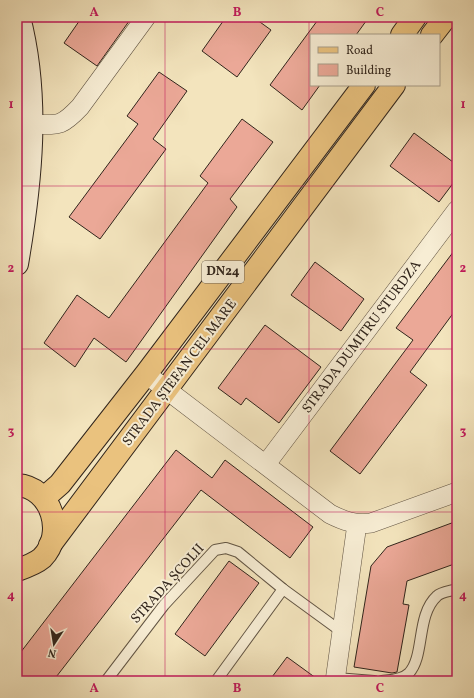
<svg xmlns="http://www.w3.org/2000/svg" width="474" height="698" viewBox="0 0 474 698" font-family="Vollkorn,serif">
<style>
.building{fill:#eba897;stroke:#31251c}
.lines{fill:none;stroke-linecap:round;stroke-linejoin:round}
.lane-casing{stroke:#625544;stroke-width:12}
.street-casing{stroke:#625544;stroke-width:20}
.secondary-casing{stroke:#31251c;stroke-width:24}
.primary-casing{stroke:#31251c;stroke-width:24}
.lane{stroke:#f7edd4;stroke-width:10}
.street{stroke:#f7edd4;stroke-width:19}
.secondary{stroke:#f7edd4;stroke-width:22}
.primary{stroke:#eac27e;stroke-width:22}
.grid{fill:none;stroke:#c2185b;stroke-width:1;stroke-opacity:0.55}
.labels{text-anchor:middle;dominant-baseline:central;stroke-width:4;stroke-linejoin:round;paint-order:stroke}
.shield{fill:#f7edd4;stroke:#6c6153;stroke-width:1}
.shield-label{font-size:13px;font-weight:bold;fill:#31251c}
.street-label{font-size:14px;fill:#31251c;stroke:#f7edd4}
.neatline{fill:none;stroke:#c2185b;stroke-width:1.5}
.grid-label{font-size:13px;text-anchor:middle;font-weight:bold;fill:#c2185b}
</style>
<rect width="100%" height="100%" fill="#f3e4bd"/>
<filter id="stains"><feTurbulence type="fractalNoise" baseFrequency=".005" numOctaves="4"/><feColorMatrix values="0 0 0 0 .2 0 0 0 0 .09 0 0 0 0 .02 0 0 0 .5 -.17"/></filter>
<radialGradient id="worn" r=".72"><stop offset=".6" stop-color="#630" stop-opacity="0"/><stop offset="1" stop-color="#630" stop-opacity=".3"/></radialGradient>
<g class="building">
<path d="M82,17H132L97,66L64,43Z"/>
<path d="M226,17H253L271,30L237,77L202,51Z"/>
<path d="M320,17H369L356,35H311V85H320L302,110L270,85Z"/>
<path d="M159,72L187,91L153,139L166,149L100,239L69,217L138,124L127,116Z"/>
<path d="M242,119L273,142L230,199L237,207L126,362L94,338L75,367L44,343L77,295L109,318L208,183L200,176Z"/>
<path d="M414,133L457,165V178L439,202L390,166Z"/>
<path d="M457,247V308L410,372L427,385L360,474L330,451L413,340L396,328Z"/>
<path d="M315,262L364,299L341,331L291,295Z"/>
<path d="M265,325L321,367L279,423L246,398L241,405L218,388Z"/>
<path d="M176,450L212,478L225,460L313,527L290,558L201,490L53,681H17V657Z"/>
<path d="M457,521V563L407,581L403,604L409,605L397,672L392,673L354,667L371,566L387,547Z"/>
<path d="M229,561L259,583L205,656L175,634Z"/>
<path d="M287,657L320,681H269Z"/>
</g>
<g class="lines">
<g class="lane-casing">
<g id="lane">
<path d="M336,678L374,681"/>
<path d="M106,681L164,605L215,550L226,548L238,552L283,589L342,632"/>
<path d="M216,681L283,589"/>
<path d="M382,681C390,680 402,680 409,673C425,656 416,615 437,596C441,592 451,591 457,589"/>
</g>
</g>
<g class="street-casing">
<g id="street">
<path d="M32,124C59,125 61,127 80,107L146,17"/>
<path d="M146,374L330,514C344,521 355,525 371,523L457,492"/>
<path d="M266,464L457,210"/>
<path d="M335,681L357,524"/>
</g>
</g>
<g class="secondary-casing">
<path id="secondary" d="M17,264C31,182 40,98 19,17"/>
</g>
<g class="primary-casing">
<g id="primary">
<path d="M402,35L415,17"/>
<path d="M432,35L446,17"/>
<path d="M17,485C52,487 66,534 42,558C35,564 26,567 17,570"/>
<path d="M44,498L60,484L146,374L364,85"/>
<path d="M50,545L394,85"/>
</g>
</g>
<use href="#lane" class="lane"/>
<use href="#street" class="street"/>
<use href="#secondary" class="secondary"/>
<use href="#primary" class="primary"/>
</g>
<path class="grid" d="M165,17V681M309,17V681M17,186H457M17,349H457M17,512H457"/>
<g class="labels">
<rect class="shield" x="202" y="261" width="42" height="22" rx="3"/>
<g class="shield-label">
<text x="223" y="272">DN24</text>
</g>
<g class="street-label">
<text transform="translate(362 337) rotate(-53)">STRADA DUMITRU STURDZA</text>
<text transform="translate(180 373) rotate(-53)">STRADA ȘTEFAN CEL MARE</text>
<text transform="translate(168 584) rotate(-48)">STRADA ȘCOLII</text>
</g>
</g>
<rect width="474" height="698" fill="none" stroke="#f3e4bd" stroke-width="44"/>
<rect x="310" y="34" width="130" height="52" fill="#f7edd4" stroke="#a89d8a"/>
<rect x="318" y="47" width="20" height="6" fill="#eac27e" stroke="#a89d8a"/>
<text x="346" y="54" font-size="12" fill="#31251c">Road</text>
<rect x="318" y="64" width="20" height="12" fill="#eba897" stroke="#a89d8a"/>
<text x="346" y="74" font-size="12" fill="#31251c">Building</text>
<g transform="translate(54 644) rotate(192)" stroke="#f7edd4" stroke-width="3" paint-order="stroke">
<path d="M0-3L7 15L0 10L-7 15Z" fill="#31251c"/>
<text y="-6" font-size="11" font-weight="bold" text-anchor="middle" fill="#31251c">N</text>
</g>
<rect x="22" y="22" width="430" height="654" class="neatline"/>
<g class="grid-label">
<text x="94" y="16">A</text>
<text x="237" y="16">B</text>
<text x="380" y="16">C</text>
<text x="11" y="108">1</text>
<text x="463" y="108">1</text>
<text x="11" y="272">2</text>
<text x="463" y="272">2</text>
<text x="11" y="435">3</text>
<text x="463" y="435">3</text>
<text x="11" y="599">4</text>
<text x="463" y="599">4</text>
<text x="94" y="692">A</text>
<text x="237" y="692">B</text>
<text x="380" y="692">C</text>
</g>
<rect width="100%" height="100%" filter="url(#stains)"/>
<rect width="100%" height="100%" fill="url(#worn)"/>
</svg>
